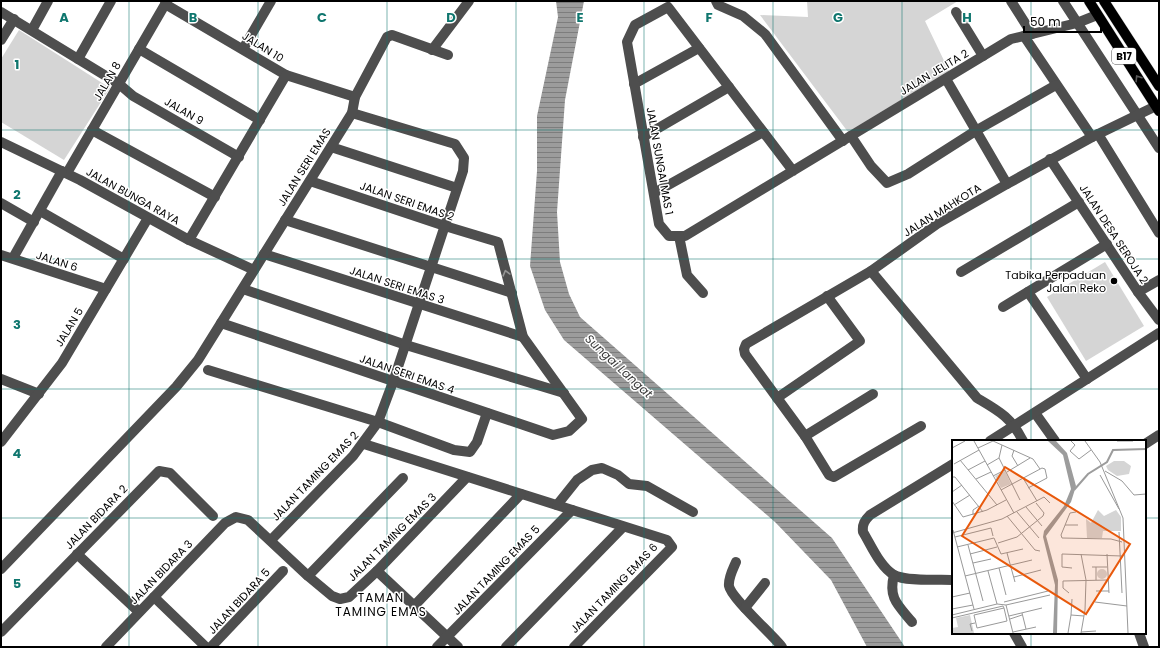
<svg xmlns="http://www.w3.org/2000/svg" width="1160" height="648" viewBox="0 0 1160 648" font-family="Poppins,sans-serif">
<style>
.green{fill:#d5d5d5}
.water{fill:url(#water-rules)}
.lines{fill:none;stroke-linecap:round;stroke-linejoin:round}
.major-casing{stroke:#dbdbdb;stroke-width:11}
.minor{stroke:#4e4e4e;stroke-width:10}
.major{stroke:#000;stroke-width:10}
.oneway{stroke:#595959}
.oneway2{stroke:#959595}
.grid{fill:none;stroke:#0f766e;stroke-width:1;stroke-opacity:0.55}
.poi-dot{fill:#000;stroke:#fff;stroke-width:1.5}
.labels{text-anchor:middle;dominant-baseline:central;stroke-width:3;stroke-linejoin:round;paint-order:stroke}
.shield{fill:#fff;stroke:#4c4c4c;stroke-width:1}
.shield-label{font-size:10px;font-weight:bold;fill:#000}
.street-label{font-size:11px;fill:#000;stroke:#fff}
.poi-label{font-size:11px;fill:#000;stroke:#fff;text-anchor:end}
.water-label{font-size:12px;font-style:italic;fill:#3d3d3d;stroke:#fff}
.neighbourhood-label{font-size:12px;letter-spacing:1px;fill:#000;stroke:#fff}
.inset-river{fill:none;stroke:#9c9c9c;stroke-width:2}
.inset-road{fill:none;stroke:#999;stroke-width:1}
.view{fill:#e8590c;fill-opacity:0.15;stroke:#e8590c;stroke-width:2}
.inset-edge{fill:none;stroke:#000;stroke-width:2}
.grid-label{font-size:13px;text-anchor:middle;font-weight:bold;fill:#0f766e;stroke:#fff;stroke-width:3;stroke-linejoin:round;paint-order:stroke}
</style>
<defs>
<pattern id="water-rules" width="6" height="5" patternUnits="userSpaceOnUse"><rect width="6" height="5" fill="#9c9c9c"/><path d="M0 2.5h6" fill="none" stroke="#7d7d7d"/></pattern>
</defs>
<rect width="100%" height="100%" fill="#fff"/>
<g class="green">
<path d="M807,1H958L925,21L949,71L848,132L760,15L808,17Z"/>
<path d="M19,30L110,88L64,160L1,122V59Z"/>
<path d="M1105,262L1144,326L1086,361L1047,297Z"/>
</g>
<path class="water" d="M556,1H584L565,100L557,212L560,262L569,294L580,317L832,538L905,647H867L831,580L775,522L564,340L545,310L530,266L537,171V116L558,17Z"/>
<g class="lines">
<g class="major-casing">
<g id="major">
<path d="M1089,1L1159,111"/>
<path d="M1104,1L1159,86"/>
</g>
</g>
<g class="minor">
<path d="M716,1L718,5L743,16L765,34L843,141"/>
<path d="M1011,1L1032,34"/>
<path d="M1063,1L1159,148"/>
<path d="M165,4L286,75L355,97"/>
<path d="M1,12L119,84L133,96L239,157"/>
<path d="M956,12L983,56"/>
<path d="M32,30L48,1"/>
<path d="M1024,36L1092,137"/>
<path d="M1,40L14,19"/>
<path d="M139,49L260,120"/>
<path d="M243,49L271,1"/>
<path d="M432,50L469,1"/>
<path d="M78,59L111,1"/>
<path d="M946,79L1007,184"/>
<path d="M634,84L699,48"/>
<path d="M92,130L215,197"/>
<path d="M1098,134L1159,233"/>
<path d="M851,136L871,166L887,183L908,174L977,130L1056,85"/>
<path d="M643,137L729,87"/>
<path d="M1,142L80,180L189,240L254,270"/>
<path d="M331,147L457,188"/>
<path d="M1050,159L1138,292L1159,320"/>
<path d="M793,171L668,7L635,25L627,42L659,224L669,236H685L983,56L1011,39L1077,23L1097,15"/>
<path d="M67,173L167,1"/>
<path d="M654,193L763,132"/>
<path d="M1,203L34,222"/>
<path d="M40,211L124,259"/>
<path d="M285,220L512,293"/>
<path d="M679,236L687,275L703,293"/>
<path d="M189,240L286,75"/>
<path d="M264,254L523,337"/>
<path d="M1,255L106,289"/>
<path d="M13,258L62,171"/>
<path d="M871,271L977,398C999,411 1011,417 1023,441"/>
<path d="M961,272L1079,202"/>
<path d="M243,289L406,345L564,393"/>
<path d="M1028,292L1087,379"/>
<path d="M1138,292L1159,280"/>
<path d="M1003,307L1107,244"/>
<path d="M221,323L553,435L569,431L582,419L523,337L498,242L445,226L310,181"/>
<path d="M208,370L378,422L454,450L470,452L477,442L487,413"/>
<path d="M1,379L39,394"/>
<path d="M777,398L860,341L827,296"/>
<path d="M1035,413L1055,441"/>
<path d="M921,426L834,477L829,475L805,436L745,354L744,349L746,344L871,271L937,224L1007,184L1092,137L1156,106"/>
<path d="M805,436L873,394"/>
<path d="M990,441L1159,333"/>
<path d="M1,442L62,363L148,218"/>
<path d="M364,444L667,540L672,547L574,647"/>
<path d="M1145,444L1159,435"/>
<path d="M953,464L870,515C865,520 862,524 863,532C871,545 880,567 894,575C907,582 937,579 953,580"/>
<path d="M557,505L577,480L592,470L602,468L618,475L629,484L647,486L693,512"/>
<path d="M271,540L353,456L378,422L393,382L463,171L464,158L455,144L352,113"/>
<path d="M77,554L139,612"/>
<path d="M736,562C733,569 728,578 729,586C731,598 772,634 782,647"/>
<path d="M1,569L176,387L198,360L352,113L355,97L387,37L392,35L448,55"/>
<path d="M377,571L458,647"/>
<path d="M894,575C888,598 898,605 912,622"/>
<path d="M308,576L403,478"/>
<path d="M154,597L206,647"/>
<path d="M414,606L521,494"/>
<path d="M745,608L765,583"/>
<path d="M1,632L159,471L170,473L213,516"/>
<path d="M1014,633L1022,647"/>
<path d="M1139,633L1144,647"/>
<path d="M106,647L225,523L236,517L248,520L308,576L332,596L340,599L349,597L377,571L467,477"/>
<path d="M211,647L283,571"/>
<path d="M437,647L572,510"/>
<path d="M506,647L623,527"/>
</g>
<use href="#major" class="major"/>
</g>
<defs><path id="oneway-chevron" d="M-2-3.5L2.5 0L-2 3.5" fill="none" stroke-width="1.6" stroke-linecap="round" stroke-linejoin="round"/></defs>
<use class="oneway" href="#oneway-chevron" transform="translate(1138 78) rotate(-123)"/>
<use class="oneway2" href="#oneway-chevron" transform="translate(506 273) rotate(-105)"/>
<path class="grid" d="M129,1V647M258,1V647M387,1V647M516,1V647M644,1V647M773,1V647M902,1V647M1031,1V441M1,130H1159M1,259H1159M1,389H1159M1,518H953M1145,518H1159M1031,633V647"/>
<circle class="poi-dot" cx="1114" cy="281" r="4"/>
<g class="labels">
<rect class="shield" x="1112" y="48" width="24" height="16" rx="3"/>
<g class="shield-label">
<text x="1124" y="56">B17</text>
</g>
<g class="street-label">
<text transform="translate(263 47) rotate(32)">JALAN 10</text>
<text transform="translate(934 72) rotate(-31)">JALAN JELITA 2</text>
<text transform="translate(107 81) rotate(-60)">JALAN 8</text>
<text transform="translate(184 111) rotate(30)">JALAN 9</text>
<text transform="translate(660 161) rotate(80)">JALAN SUNGAI MAS 1</text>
<text transform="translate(304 167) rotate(-58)">JALAN SERI EMAS</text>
<text transform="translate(133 196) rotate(29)">JALAN BUNGA RAYA</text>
<text transform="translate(407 201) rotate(19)">JALAN SERI EMAS 2</text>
<text transform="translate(942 210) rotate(-32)">JALAN MAHKOTA</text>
<text transform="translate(1114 234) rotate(57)">JALAN DESA SEROJA 2</text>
<text transform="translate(57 261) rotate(18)">JALAN 6</text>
<text transform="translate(397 285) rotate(18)">JALAN SERI EMAS 3</text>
<text transform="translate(69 327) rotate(-59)">JALAN 5</text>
<text transform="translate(407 374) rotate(19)">JALAN SERI EMAS 4</text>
<text transform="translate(315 476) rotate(-46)">JALAN TAMING EMAS 2</text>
<text transform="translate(96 517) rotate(-46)">JALAN BIDARA 2</text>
<text transform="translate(392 537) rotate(-45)">JALAN TAMING EMAS 3</text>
<text transform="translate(496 570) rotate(-46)">JALAN TAMING EMAS 5</text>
<text transform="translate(161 572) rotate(-46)">JALAN BIDARA 3</text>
<text transform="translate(614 588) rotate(-46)">JALAN TAMING EMAS 6</text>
<text transform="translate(239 601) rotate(-47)">JALAN BIDARA 5</text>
</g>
<g class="poi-label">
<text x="1106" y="275">Tabika Perpaduan<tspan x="1106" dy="13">Jalan Reko</tspan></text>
</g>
<g class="water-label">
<text transform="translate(619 366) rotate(43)">Sungai Langat</text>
</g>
<g class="neighbourhood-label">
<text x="381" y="597">TAMAN<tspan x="381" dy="14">TAMING EMAS</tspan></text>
</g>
</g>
<g transform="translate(952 440)">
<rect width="194" height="194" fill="#fff"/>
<path d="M162,21H172L179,26L177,34L165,36L156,30L154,26ZM53,31L59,44L49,48L43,36ZM146,70L152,76L164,70L169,77V91H151L150,98H135L134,79L139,83ZM145 134a5 5 0 1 1 10 0a5 5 0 1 1-10 0ZM18,175L22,193H0V188L6,187L4,178Z" fill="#d5d5d5"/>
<path d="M96,1H104L115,13L124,46L119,62L94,96L106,140L105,193H101L103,145L91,97L92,91L112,66L119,49L111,15Z" fill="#9c9c9c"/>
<path class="inset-river" d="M122,50L136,34L155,22L161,10L194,9"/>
<path class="inset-road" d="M22,1L62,73M119,1L123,5L118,11L127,19L139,10M133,1L148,22L171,78L176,193M165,1H181M50,5L47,18L68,60M0,8L13,1M26,8L41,1L81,19L88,29M62,10L60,16L66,26M8,20L45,65M2,24L27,10M35,25L47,18M16,30L33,21M153,31L170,41L182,55L194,54M55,32L78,18M148,35L167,69M41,36L53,30M0,37H3L31,72M71,38L85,61M24,39L39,32M49,50L90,28L93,29L95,38L76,48M0,52L10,45M0,61L11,77L35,70L54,60M2,65L18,55M74,67L90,86M65,72L87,98M124,72L118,73L109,95L110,98L159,99L170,102M21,75V70L27,66M55,76L83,110L88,111M113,85H126M1,90L22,169M167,92L170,153M0,93L50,79L92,57L98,63M3,97L39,88L41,96M46,103L65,97L91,76L92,73L84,63M16,105L31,161M5,107L42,98L49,114L71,109M55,113L63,142M18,114L45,107M129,114L134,140L133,170L129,193M155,114L157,153M21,123L39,119M140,127H155M144,127V140M47,128L54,155M120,128L110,127V114L170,116M36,131L45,164M13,136L80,120M62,137L89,130M144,151H157M117,153L111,148V141L156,140M0,157L18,153M52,162L96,151M143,162L175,166M54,165L98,155M54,165L61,193M0,169L21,165M70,173L74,189M0,175L45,164L54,165M119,175L120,159M57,176L90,168M0,178L51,166L52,168L55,181L25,188L22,175L52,168M58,179L70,175M20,191L18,184L23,183M61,192L84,187M129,192L144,191M116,193L119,175L132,176"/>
<path class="view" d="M53,27L178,104L134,174L10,96Z"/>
<rect width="194" height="194" class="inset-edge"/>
</g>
<g class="grid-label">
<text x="64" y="22">A</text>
<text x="193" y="22">B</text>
<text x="322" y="22">C</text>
<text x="451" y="22">D</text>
<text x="580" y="22">E</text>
<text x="709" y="22">F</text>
<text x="838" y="22">G</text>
<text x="967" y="22">H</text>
<text x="17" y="69">1</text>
<text x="17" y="199">2</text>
<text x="17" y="329">3</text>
<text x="17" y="458">4</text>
<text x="17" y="588">5</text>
</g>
<rect width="1160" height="648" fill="none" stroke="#000000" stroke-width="4"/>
<path d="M1024 26v6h77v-6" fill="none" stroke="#000000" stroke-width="2"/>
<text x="1030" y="26" font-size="12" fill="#000000" stroke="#ffffff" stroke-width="3" paint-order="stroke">50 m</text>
</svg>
